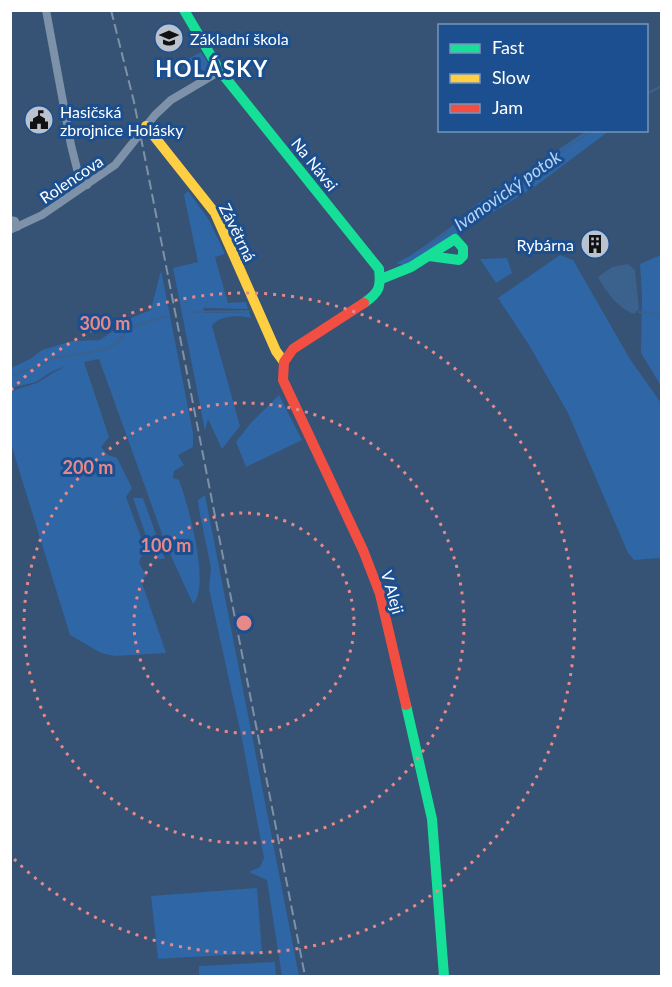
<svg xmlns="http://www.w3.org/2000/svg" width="672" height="987" viewBox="0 0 672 987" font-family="Lato,sans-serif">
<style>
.green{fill:#2f66a5}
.water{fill:#3b618d}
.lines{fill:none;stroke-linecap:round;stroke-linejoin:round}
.stream{stroke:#3b618d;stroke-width:2}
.street{stroke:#7d92a8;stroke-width:8}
.fast{stroke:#16e098;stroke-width:10}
.slow{stroke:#ffcf43;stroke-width:10}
.jam{stroke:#f24e42;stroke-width:10}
.rail{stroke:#7e92a7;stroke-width:2;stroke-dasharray:10 4.5;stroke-linecap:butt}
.ring{fill:none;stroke:#e88989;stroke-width:3;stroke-dasharray:3 6}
.labels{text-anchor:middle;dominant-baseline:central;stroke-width:6;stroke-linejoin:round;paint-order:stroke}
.poi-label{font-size:16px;fill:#fff;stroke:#1b4f8f;text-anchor:start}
.street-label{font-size:16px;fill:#fff;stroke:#1b4f8f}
.water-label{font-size:18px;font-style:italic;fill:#b5d3f5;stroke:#1b4f8f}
.district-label{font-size:22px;font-weight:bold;letter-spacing:1.5px;fill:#fff;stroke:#1b4f8f}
.centre{fill:#e88989;stroke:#1b4f8f;stroke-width:3}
.ring-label{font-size:18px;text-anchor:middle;font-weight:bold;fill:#e88989;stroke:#1b4f8f;stroke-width:6;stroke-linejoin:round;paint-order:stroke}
</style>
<rect width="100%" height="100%" fill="#365274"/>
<g class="green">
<path d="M201,52L208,63V68L205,72L202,69L188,76L181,63Z"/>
<path d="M586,131H609L534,187L406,266L396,263L410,256L469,214L473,207Z"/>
<path d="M188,191L209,220L225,254L215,257L228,303L246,302L248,309L203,308L205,313L249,312L251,318C239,315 219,315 212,326L240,426L222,449L208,419L205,431L173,268L198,262L184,195Z"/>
<path d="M560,255L573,260L630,359L661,403V558L634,560L628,553L568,413L529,345L498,298Z"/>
<path d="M661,255V386L641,353L642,295L640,264Z"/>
<path d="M507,258L512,273L496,283L480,259Z"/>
<path d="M161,270L193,433V447L178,455L184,465L174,471L173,478L179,480C188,504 211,586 193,604L166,545L99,359L84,362L109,437L101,447L108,455L117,458L132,488L126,497L145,548L139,562L146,576L141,580L166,653L115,656L101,653L70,635L11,444V391L37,383L53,373L66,366L51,372L36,382L11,388V368L30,359L42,350L72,341L100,340L133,317L151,310Z"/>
<path d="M279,395L302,440L246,467L236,442L250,424Z"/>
<path d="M205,495L299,976H282L267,880L249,872L260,867L264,858L242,739L209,589L211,568L199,510L198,500Z"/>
<path d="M133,498H143L165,559H159L151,551Z"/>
<path d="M257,888L262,953L158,959L151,896Z"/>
<path d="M275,962L276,976H199V966Z"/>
</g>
<path class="water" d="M628,264L635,270L639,309L634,314C619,309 605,291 598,277L612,267Z"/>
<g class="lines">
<g class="stream">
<path d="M646,94L662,86"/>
<path d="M421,250L544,166L570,145L594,130"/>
<path d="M188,312L249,311"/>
<path d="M639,312L662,315"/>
<path d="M10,376L39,366L51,359L108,349L116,344L130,328L166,316"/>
</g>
<g class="street">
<path d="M46,10L71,145L77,169L87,185"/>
<path d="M10,220L15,221L17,227"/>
<path d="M10,230L42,215L115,165L155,115L171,100L220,71"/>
</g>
<g class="fast">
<path d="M184,10L220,71L379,269C381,287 380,292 364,303"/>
<path d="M381,279L411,267L455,239L463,248V256L459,260L429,256"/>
<path d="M406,705L432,819L444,976"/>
</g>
<path class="slow" d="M146,126L215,213L276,351L284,362"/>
<path class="jam" d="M364,303L293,349L284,362L283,380L363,550L380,594L406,705"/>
<path class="rail" d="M111,10L134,102L305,976"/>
</g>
<g class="ring">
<circle cx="244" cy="623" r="110"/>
<circle cx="244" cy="623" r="220"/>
<path d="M11 390A330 330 0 1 1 11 856"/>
</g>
<defs>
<g id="school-disc" transform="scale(1.5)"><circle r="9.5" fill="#b9c2ce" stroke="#1b4f8f"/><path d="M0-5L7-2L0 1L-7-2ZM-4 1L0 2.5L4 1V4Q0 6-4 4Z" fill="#111"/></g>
<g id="civic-disc" transform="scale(1.5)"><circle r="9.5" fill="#b9c2ce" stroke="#1b4f8f"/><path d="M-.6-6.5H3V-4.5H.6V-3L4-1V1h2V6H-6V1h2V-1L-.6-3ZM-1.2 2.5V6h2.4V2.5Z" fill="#111"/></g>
<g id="building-disc" transform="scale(1.5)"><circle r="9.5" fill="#b9c2ce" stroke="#1b4f8f"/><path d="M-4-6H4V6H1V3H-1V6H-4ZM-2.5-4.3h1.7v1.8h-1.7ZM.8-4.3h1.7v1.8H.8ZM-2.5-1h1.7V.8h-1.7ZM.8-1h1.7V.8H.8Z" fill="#111"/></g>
</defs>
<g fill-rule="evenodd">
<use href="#school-disc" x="169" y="38"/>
<use href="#civic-disc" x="39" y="120"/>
<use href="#building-disc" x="595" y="244"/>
</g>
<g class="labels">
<g class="poi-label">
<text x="190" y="38">Základní škola</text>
<text x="60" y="111">Hasičská<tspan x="60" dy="18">zbrojnice Holásky</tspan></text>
<text x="574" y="244" text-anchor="end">Rybárna</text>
</g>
<g class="street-label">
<text transform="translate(315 164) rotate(51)">Na Návsi</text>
<text transform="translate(71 179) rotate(-34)">Rolencova</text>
<text transform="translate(238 232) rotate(64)">Závětrná</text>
<text transform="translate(393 592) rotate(74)">V Aleji</text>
</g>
<g class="water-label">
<text transform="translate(507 190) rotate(-35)">Ivanovický potok</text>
</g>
<g class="district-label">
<text x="212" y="68">HOLÁSKY</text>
</g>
</g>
<circle cx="244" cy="623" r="9" class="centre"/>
<g class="ring-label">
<text x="105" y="330">300 m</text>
<text x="88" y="474">200 m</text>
<text x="166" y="552">100 m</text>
</g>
<rect width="672" height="987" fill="none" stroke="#ffffff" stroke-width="24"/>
<rect x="438" y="24" width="210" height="108" fill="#1b4f8f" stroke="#7695bc" stroke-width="1.5"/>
<rect x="450" y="44" width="30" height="9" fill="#16e098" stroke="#7695bc" stroke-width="1.5"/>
<text x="492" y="54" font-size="18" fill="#ffffff">Fast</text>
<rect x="450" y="74" width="30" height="9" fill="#ffcf43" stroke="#7695bc" stroke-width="1.5"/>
<text x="492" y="84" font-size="18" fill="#ffffff">Slow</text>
<rect x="450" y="104" width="30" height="9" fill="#f24e42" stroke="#7695bc" stroke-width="1.5"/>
<text x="492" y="114" font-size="18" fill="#ffffff">Jam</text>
</svg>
